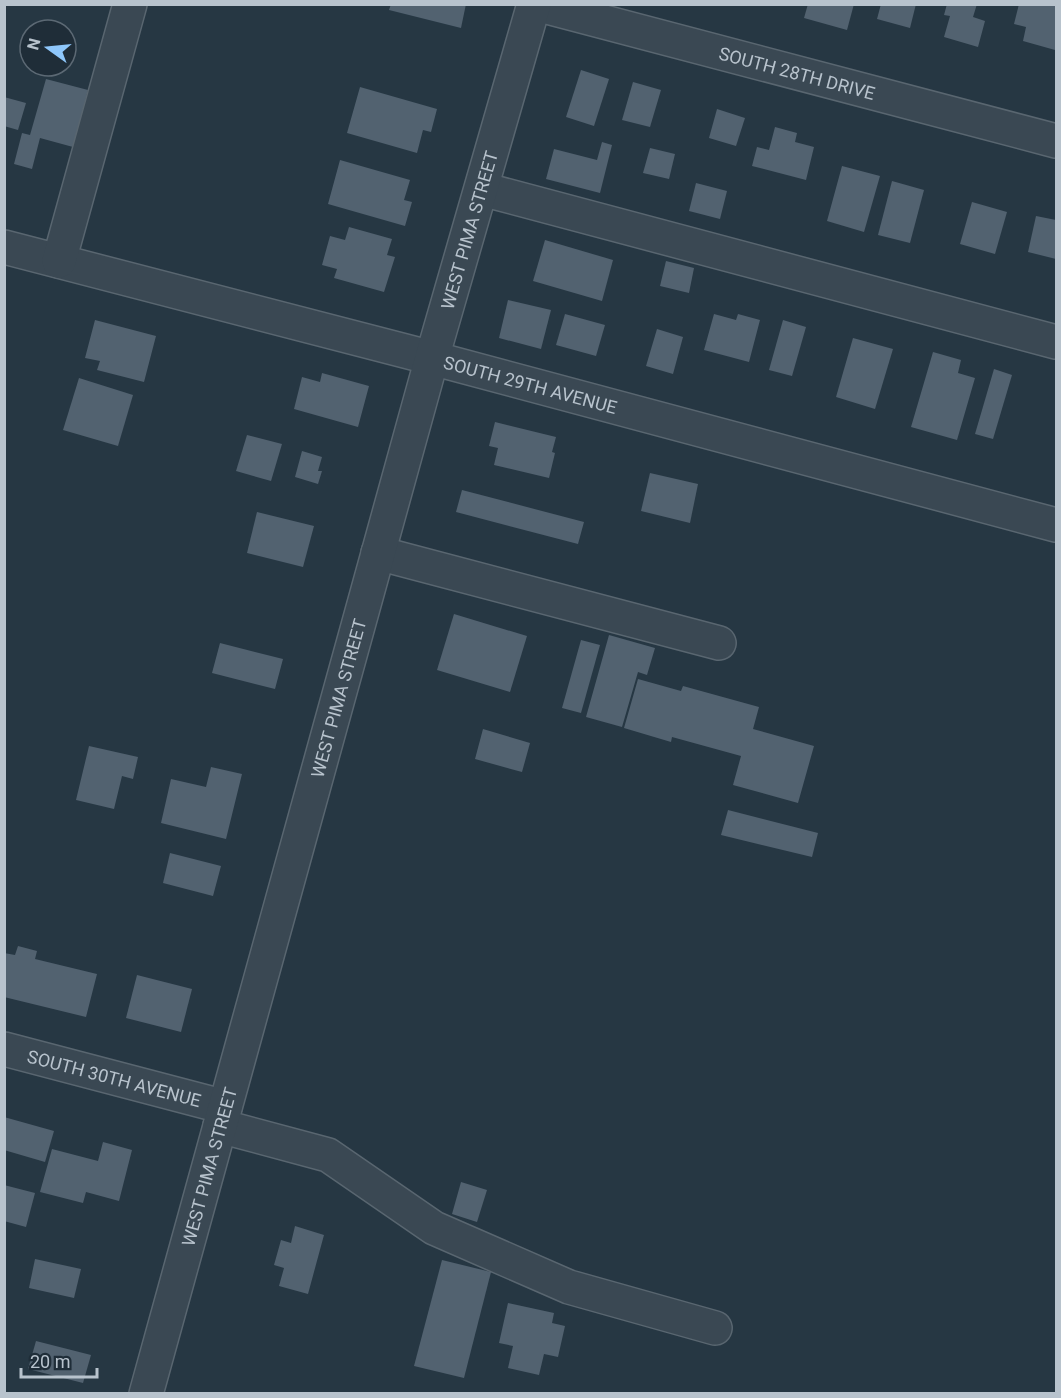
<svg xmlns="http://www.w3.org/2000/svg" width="1061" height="1398" viewBox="0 0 1061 1398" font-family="Roboto,sans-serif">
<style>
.building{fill:#526270}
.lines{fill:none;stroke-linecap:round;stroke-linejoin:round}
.minor-casing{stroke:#596670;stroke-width:36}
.minor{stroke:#3a4853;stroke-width:33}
.labels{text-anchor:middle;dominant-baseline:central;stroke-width:5;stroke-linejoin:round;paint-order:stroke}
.street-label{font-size:18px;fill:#b8c3cd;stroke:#1f2d38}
</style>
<rect width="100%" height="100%" fill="#263743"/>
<g class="building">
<path d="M391,4H466L461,28L389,10Z"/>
<path d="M808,4H854L847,30L804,18Z"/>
<path d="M881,4H916L910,28L877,19Z"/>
<path d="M947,4H977L973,17L985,21L978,47L944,37L950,16L944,15Z"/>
<path d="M1019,4H1056L1055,50L1023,41L1026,27L1014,24Z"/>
<path d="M581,70L609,79L594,126L566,117Z"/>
<path d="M46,79L88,90L73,147L40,138L32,169L14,164L22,133L30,135Z"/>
<path d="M633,82L661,90L650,127L622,120Z"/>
<path d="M360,87L437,109L431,132L423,130L417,153L347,133Z"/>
<path d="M4,97L26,103L18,130L4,126Z"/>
<path d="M717,109L745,118L736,146L709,138Z"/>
<path d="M775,127L797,133L795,142L814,147L806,180L752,166L757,147L769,150Z"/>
<path d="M602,142L612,145L600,193L546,179L554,149L597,160Z"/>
<path d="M650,148L675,154L669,179L643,173Z"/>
<path d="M340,160L410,180L404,200L412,202L405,226L328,204Z"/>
<path d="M842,166L880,176L864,232L827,221Z"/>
<path d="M892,181L924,190L910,243L878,235Z"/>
<path d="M696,183L727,191L720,219L689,211Z"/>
<path d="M972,202L1007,212L995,254L960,244Z"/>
<path d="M1036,216L1056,220V259L1028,252Z"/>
<path d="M349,227L392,239L387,255L395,257L384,292L334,278L337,269L322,265L330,236L345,240Z"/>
<path d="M545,240L613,260L602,301L533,281Z"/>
<path d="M666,261L694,268L689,293L660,286Z"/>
<path d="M508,300L551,310L541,349L499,338Z"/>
<path d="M565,314L605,325L596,356L556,345Z"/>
<path d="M714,314L736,320L738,314L760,320L749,362L704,350Z"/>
<path d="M95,320L156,336L144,382L97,370L100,361L85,358Z"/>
<path d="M783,320L806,327L792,376L769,370Z"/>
<path d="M657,329L683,337L673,374L646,366Z"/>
<path d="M853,338L893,349L875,409L836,397Z"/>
<path d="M933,352L961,360L958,373L975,378L957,440L911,427Z"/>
<path d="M994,369L1012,375L993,439L975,434Z"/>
<path d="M322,373L369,386L358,427L294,409L302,377L320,382Z"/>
<path d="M79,378L133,395L118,446L63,430Z"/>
<path d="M495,422L556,437L552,452L555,453L549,478L494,465L498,448L489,446Z"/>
<path d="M247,435L282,444L271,481L236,471Z"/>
<path d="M302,451L322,457L318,471H322L318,484L295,477Z"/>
<path d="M650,473L698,484L690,523L641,511Z"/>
<path d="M462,490L584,522L578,544L456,512Z"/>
<path d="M257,512L314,526L303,567L247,553Z"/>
<path d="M454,614L527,636L510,692L437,670Z"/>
<path d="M609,635L655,648L647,675L638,672L622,727L586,717Z"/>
<path d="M581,640L600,645L581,713L562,708Z"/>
<path d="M220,643L283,659L275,689L212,673Z"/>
<path d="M638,679L681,691L683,686L759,707L753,729L814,746L798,803L733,785L741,756L672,737L671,742L624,728Z"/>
<path d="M483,729L530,743L522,772L475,759Z"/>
<path d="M89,746L138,757L133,779L122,776L114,809L76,800Z"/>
<path d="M211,767L242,774L226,839L161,823L171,779L206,787Z"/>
<path d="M728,810L818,833L812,857L721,835Z"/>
<path d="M170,853L221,866L213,896L163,883Z"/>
<path d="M18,946L37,951L35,959L97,974L86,1017L4,997V953L15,955Z"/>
<path d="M137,975L192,989L181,1032L126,1018Z"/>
<path d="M4,1117L54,1131L45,1162L4,1150Z"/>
<path d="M103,1142L132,1150L119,1201L86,1192L83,1203L40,1192L52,1149L98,1161Z"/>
<path d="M461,1182L487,1190L477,1222L452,1214Z"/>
<path d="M4,1185L35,1193L26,1227L4,1221Z"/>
<path d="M295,1226L324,1235L308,1294L279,1286L284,1268L274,1265L281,1240L291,1243Z"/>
<path d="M35,1259L81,1269L74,1298L29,1288Z"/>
<path d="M442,1260L491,1272L464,1378L414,1366Z"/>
<path d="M508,1303L554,1313L552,1323L565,1326L558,1357L544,1354L539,1375L508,1368L513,1346L499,1343Z"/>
<path d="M36,1341L91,1355L83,1383L28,1369Z"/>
</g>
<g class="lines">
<g class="minor-casing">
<g id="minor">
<path id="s1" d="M536,4L1056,141"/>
<path d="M482,189L1056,342"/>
<path id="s2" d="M4,247L432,358L1056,525"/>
<path d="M59,261L130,4"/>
<path d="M378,553L719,643"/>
<path id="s3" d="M4,1049L225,1107"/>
<path d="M220,1126L328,1155L434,1228L569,1287L715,1328"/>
<path id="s4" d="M146,1394L432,358L534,4"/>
</g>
</g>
<use href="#minor" class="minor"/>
</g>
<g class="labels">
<g class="street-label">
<text stroke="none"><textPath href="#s1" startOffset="270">SOUTH 28TH DRIVE</textPath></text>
<text stroke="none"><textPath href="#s4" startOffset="1208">WEST PIMA STREET</textPath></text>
<text stroke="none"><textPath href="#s2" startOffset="544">SOUTH 29TH AVENUE</textPath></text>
<text stroke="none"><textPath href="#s4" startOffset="722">WEST PIMA STREET</textPath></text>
<text stroke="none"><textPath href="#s3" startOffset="114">SOUTH 30TH AVENUE</textPath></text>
<text stroke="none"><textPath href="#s4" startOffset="236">WEST PIMA STREET</textPath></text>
</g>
</g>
<rect width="1061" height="1398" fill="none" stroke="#b8c3cd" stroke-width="12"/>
<g transform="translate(48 48) rotate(285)"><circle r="28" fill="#1f2d38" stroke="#5c6974" stroke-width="1.5"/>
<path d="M0-4.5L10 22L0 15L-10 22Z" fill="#8ec7fb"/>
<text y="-9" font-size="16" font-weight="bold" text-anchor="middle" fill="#b8c3cd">N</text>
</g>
<path d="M21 1368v9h76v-9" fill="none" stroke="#b8c3cd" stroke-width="3"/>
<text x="30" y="1368" font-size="18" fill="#b8c3cd" stroke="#1f2d38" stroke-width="4.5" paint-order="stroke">20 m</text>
</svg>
